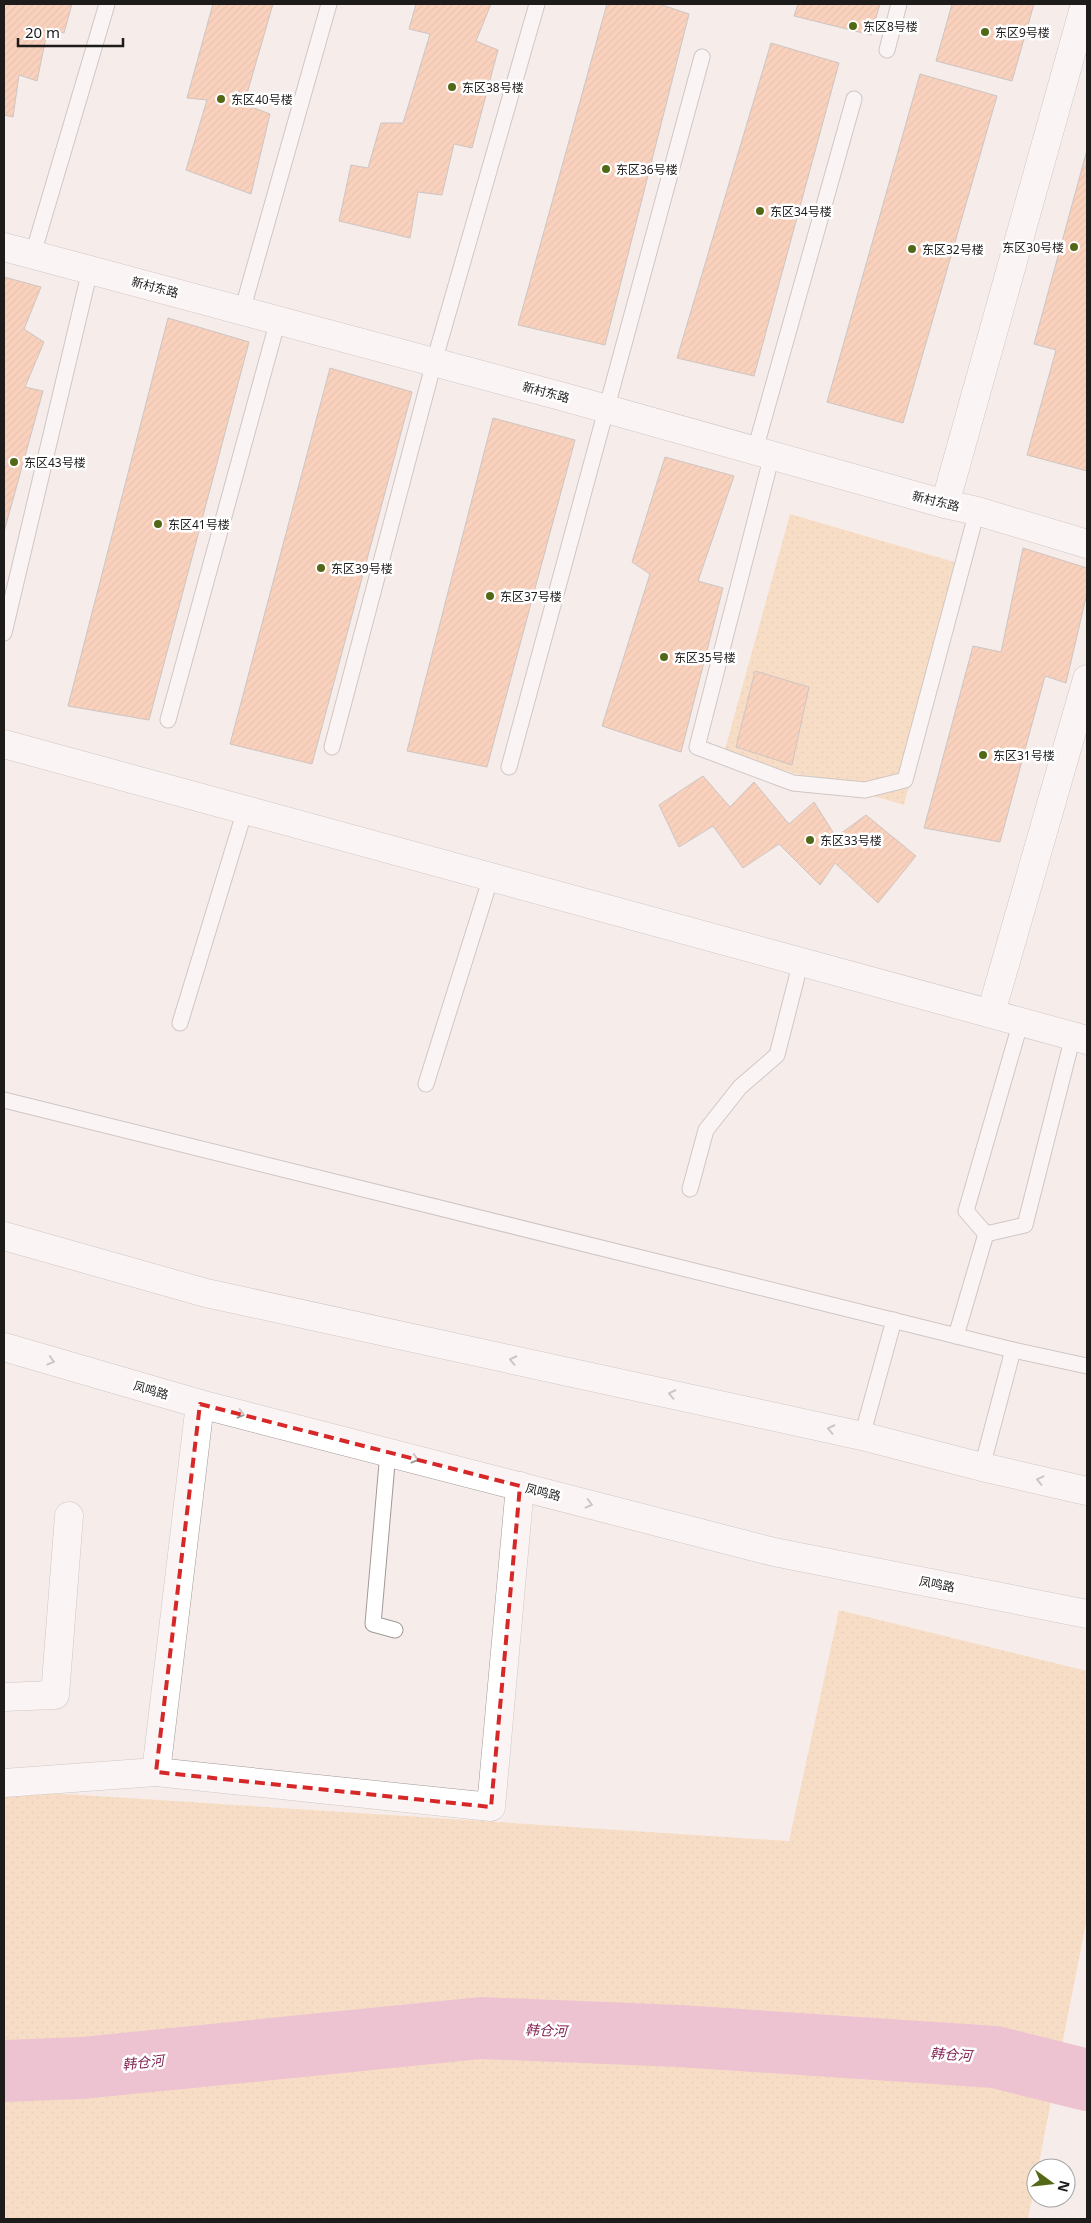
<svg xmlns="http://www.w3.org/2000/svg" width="1091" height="2223" viewBox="0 0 1091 2223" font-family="'Noto Sans','Noto Sans SC',sans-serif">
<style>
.grass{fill:url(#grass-dots)}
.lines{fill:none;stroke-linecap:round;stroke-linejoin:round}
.river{stroke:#e390b1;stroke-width:62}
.building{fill:url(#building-hatch);stroke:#9b9490}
.lane-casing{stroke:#a19897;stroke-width:17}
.street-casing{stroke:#a19897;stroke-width:29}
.primary-casing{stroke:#a19897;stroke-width:29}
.lane{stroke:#fff;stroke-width:15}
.street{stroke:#fff;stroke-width:28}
.primary{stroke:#fff;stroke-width:28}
.oneway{stroke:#9a9898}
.marked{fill:none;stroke:#d62828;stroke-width:4;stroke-dasharray:10 6;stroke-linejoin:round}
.poi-dot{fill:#536816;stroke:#fff;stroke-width:2}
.labels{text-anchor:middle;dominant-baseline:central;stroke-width:5;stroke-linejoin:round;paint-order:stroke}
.poi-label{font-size:12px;fill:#1e1b1b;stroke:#fff;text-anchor:start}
.street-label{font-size:12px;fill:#1e1b1b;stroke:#fff}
.water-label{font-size:14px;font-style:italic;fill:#852555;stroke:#fff}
</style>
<defs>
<pattern id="grass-dots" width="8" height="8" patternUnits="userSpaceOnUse" patternTransform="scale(1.25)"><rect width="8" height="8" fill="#fbcb99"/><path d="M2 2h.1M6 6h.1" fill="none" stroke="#d7ae83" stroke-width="1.8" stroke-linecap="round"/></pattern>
<pattern id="building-hatch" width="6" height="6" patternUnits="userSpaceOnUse" patternTransform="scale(1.25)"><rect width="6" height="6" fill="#fdaf84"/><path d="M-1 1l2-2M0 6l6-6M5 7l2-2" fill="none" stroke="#d89671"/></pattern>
</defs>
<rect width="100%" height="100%" fill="#f6edeb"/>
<g class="grass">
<path d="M790,514L968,566L904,805L724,753Z"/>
<path d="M839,1610L1087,1671V1918L1038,2168H1036V2179L1028,2219H4V1790L789,1841Z"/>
</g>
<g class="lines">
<path class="river" d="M4,2071L82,2068L481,2028L680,2036L995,2057L1087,2080"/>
</g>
<g class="building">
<path d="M4,4H72L64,33L48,28L37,81L19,75L13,117L4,115Z"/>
<path d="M213,4H273L244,104L270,114L251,194L186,170L207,100L187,98Z"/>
<path d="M416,4H491L476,41L498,50L472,148L454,144L442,195L418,192L410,238L339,221L351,165L368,168L381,123H403L430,34L409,29Z"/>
<path d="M607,4H659L689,14L605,345L518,325Z"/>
<path d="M798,4H880L871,35L794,16Z"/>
<path d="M952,4H1034L1012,81L936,61Z"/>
<path d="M771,43L839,63L754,376L677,358Z"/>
<path d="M920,74L997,96L903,423L827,402Z"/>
<path d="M1087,150V471L1027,455L1056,350L1034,344Z"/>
<path d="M4,277L41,287L24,329L44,342L25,387L43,391L4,532Z"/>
<path d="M168,318L249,342L149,720L68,706Z"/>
<path d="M330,368L412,392L312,764L230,744Z"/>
<path d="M493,418L575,440L487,767L407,751Z"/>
<path d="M665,457L734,476L698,581L723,588L681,752L602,726L650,574L632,562Z"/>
<path d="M1023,548L1087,568V593L1066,683L1045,676L1000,842L924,828L973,646L1001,652Z"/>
<path d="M755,671L809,687L792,765L736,747Z"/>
<path d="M703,776L730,807L754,782L789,824L814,802L836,837L866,815L916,856L878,903L835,863L820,885L779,844L743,868L713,826L679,847L659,805Z"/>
</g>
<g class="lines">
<g class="lane-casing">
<g id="lane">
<path d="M887,50L899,4"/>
<path d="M33,254L107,4"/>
<path d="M242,311L329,4"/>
<path d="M755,450L854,99"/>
<path d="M772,455L697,747L793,783L865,790L905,780L977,511"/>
<path d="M4,633L90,270"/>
<path d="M168,720L278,320"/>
<path d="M332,747L434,362L537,4"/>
<path d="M509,767L702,57"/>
<path d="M180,1023L245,810"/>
<path d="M426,1084L491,877"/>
<path d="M4,1100L1013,1350"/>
<path d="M690,1189L706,1130L740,1087L777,1055L801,961"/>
<path d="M986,1234L1025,1225L1073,1036"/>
<path d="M956,1336L986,1234L966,1211L1021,1021"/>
<path d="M862,1436L894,1320"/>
<path d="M388,1452L373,1624L395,1630"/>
<path d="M982,1467L1013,1350L1087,1366"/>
</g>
</g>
<g class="street-casing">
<g id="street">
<path d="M4,247L564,397L945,504L977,511L1087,544"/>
<path d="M945,504L1085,4"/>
<path d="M4,744L1087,1040"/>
<path d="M991,1013L1087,679"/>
<path d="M4,1697L55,1695L69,1516"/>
<path d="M156,1772L491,1807L520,1486"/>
<path d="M4,1783L156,1772L200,1404"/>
</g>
</g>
<g class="primary-casing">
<g id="primary">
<path d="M4,1236L206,1293L862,1436L982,1467L1087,1491"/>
<path d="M4,1347L200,1404L774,1552L1087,1614"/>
</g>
</g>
<use href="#lane" class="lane"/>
<use href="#street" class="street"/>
<use href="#primary" class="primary"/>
</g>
<defs><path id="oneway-chevron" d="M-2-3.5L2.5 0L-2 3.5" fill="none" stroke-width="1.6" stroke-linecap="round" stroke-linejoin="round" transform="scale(1.25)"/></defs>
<g class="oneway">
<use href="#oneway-chevron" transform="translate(513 1360) rotate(-168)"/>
<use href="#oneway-chevron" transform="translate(51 1361) rotate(16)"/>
<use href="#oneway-chevron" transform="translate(672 1394) rotate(-168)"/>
<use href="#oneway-chevron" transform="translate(241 1414) rotate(14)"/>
<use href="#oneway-chevron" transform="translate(831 1429) rotate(-168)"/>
<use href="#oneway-chevron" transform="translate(415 1459) rotate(15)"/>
<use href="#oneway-chevron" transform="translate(1040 1480) rotate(-167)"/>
<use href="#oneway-chevron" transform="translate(589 1504) rotate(14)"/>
</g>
<path d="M0 0H1091V2223H0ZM200,1404L520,1486L491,1807L156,1772Z" fill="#f6edeb" fill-opacity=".55" fill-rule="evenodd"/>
<path class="marked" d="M200,1404L520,1486L491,1807L156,1772Z"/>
<g class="poi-dot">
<circle cx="853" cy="26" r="5"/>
<circle cx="985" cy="32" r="5"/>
<circle cx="452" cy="87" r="5"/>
<circle cx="221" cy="99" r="5"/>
<circle cx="606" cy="169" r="5"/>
<circle cx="760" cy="211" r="5"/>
<circle cx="1074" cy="247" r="5"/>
<circle cx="912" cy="249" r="5"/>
<circle cx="14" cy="462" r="5"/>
<circle cx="158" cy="524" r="5"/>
<circle cx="321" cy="568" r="5"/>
<circle cx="490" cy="596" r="5"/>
<circle cx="664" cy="657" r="5"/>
<circle cx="983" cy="755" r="5"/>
<circle cx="810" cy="840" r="5"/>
</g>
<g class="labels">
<g class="poi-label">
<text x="863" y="26">东区8号楼</text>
<text x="995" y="32">东区9号楼</text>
<text x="462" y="87">东区38号楼</text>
<text x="231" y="99">东区40号楼</text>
<text x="616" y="169">东区36号楼</text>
<text x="770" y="211">东区34号楼</text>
<text x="1064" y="247" text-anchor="end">东区30号楼</text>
<text x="922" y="249">东区32号楼</text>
<text x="24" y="462">东区43号楼</text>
<text x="168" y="524">东区41号楼</text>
<text x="331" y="568">东区39号楼</text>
<text x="500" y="596">东区37号楼</text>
<text x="674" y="657">东区35号楼</text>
<text x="993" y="755">东区31号楼</text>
<text x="820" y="840">东区33号楼</text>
</g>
<g class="street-label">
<text transform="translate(155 287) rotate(15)">新村东路</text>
<text transform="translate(546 392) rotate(15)">新村东路</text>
<text transform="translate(936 501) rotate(14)">新村东路</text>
<text transform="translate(151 1390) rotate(16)">凤鸣路</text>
<text transform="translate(543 1492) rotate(14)">凤鸣路</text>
<text transform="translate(937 1584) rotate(11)">凤鸣路</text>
</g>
<g class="water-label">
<text transform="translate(546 2030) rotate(2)">韩仓河</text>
<text transform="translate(951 2054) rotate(4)">韩仓河</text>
<text transform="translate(143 2062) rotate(-6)">韩仓河</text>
</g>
</g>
<rect width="1091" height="2223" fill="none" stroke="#1e1b1b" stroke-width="10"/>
<g transform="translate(1051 2183) rotate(105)"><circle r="24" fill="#ffffff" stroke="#a5a4a4"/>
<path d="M0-4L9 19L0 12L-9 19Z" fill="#536816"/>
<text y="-8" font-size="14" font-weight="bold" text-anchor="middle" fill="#1e1b1b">N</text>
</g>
<path d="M18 38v8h105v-8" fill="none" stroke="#1e1b1b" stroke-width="2.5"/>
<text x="25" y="38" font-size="15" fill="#1e1b1b" stroke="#ffffff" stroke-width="4" paint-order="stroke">20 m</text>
</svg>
